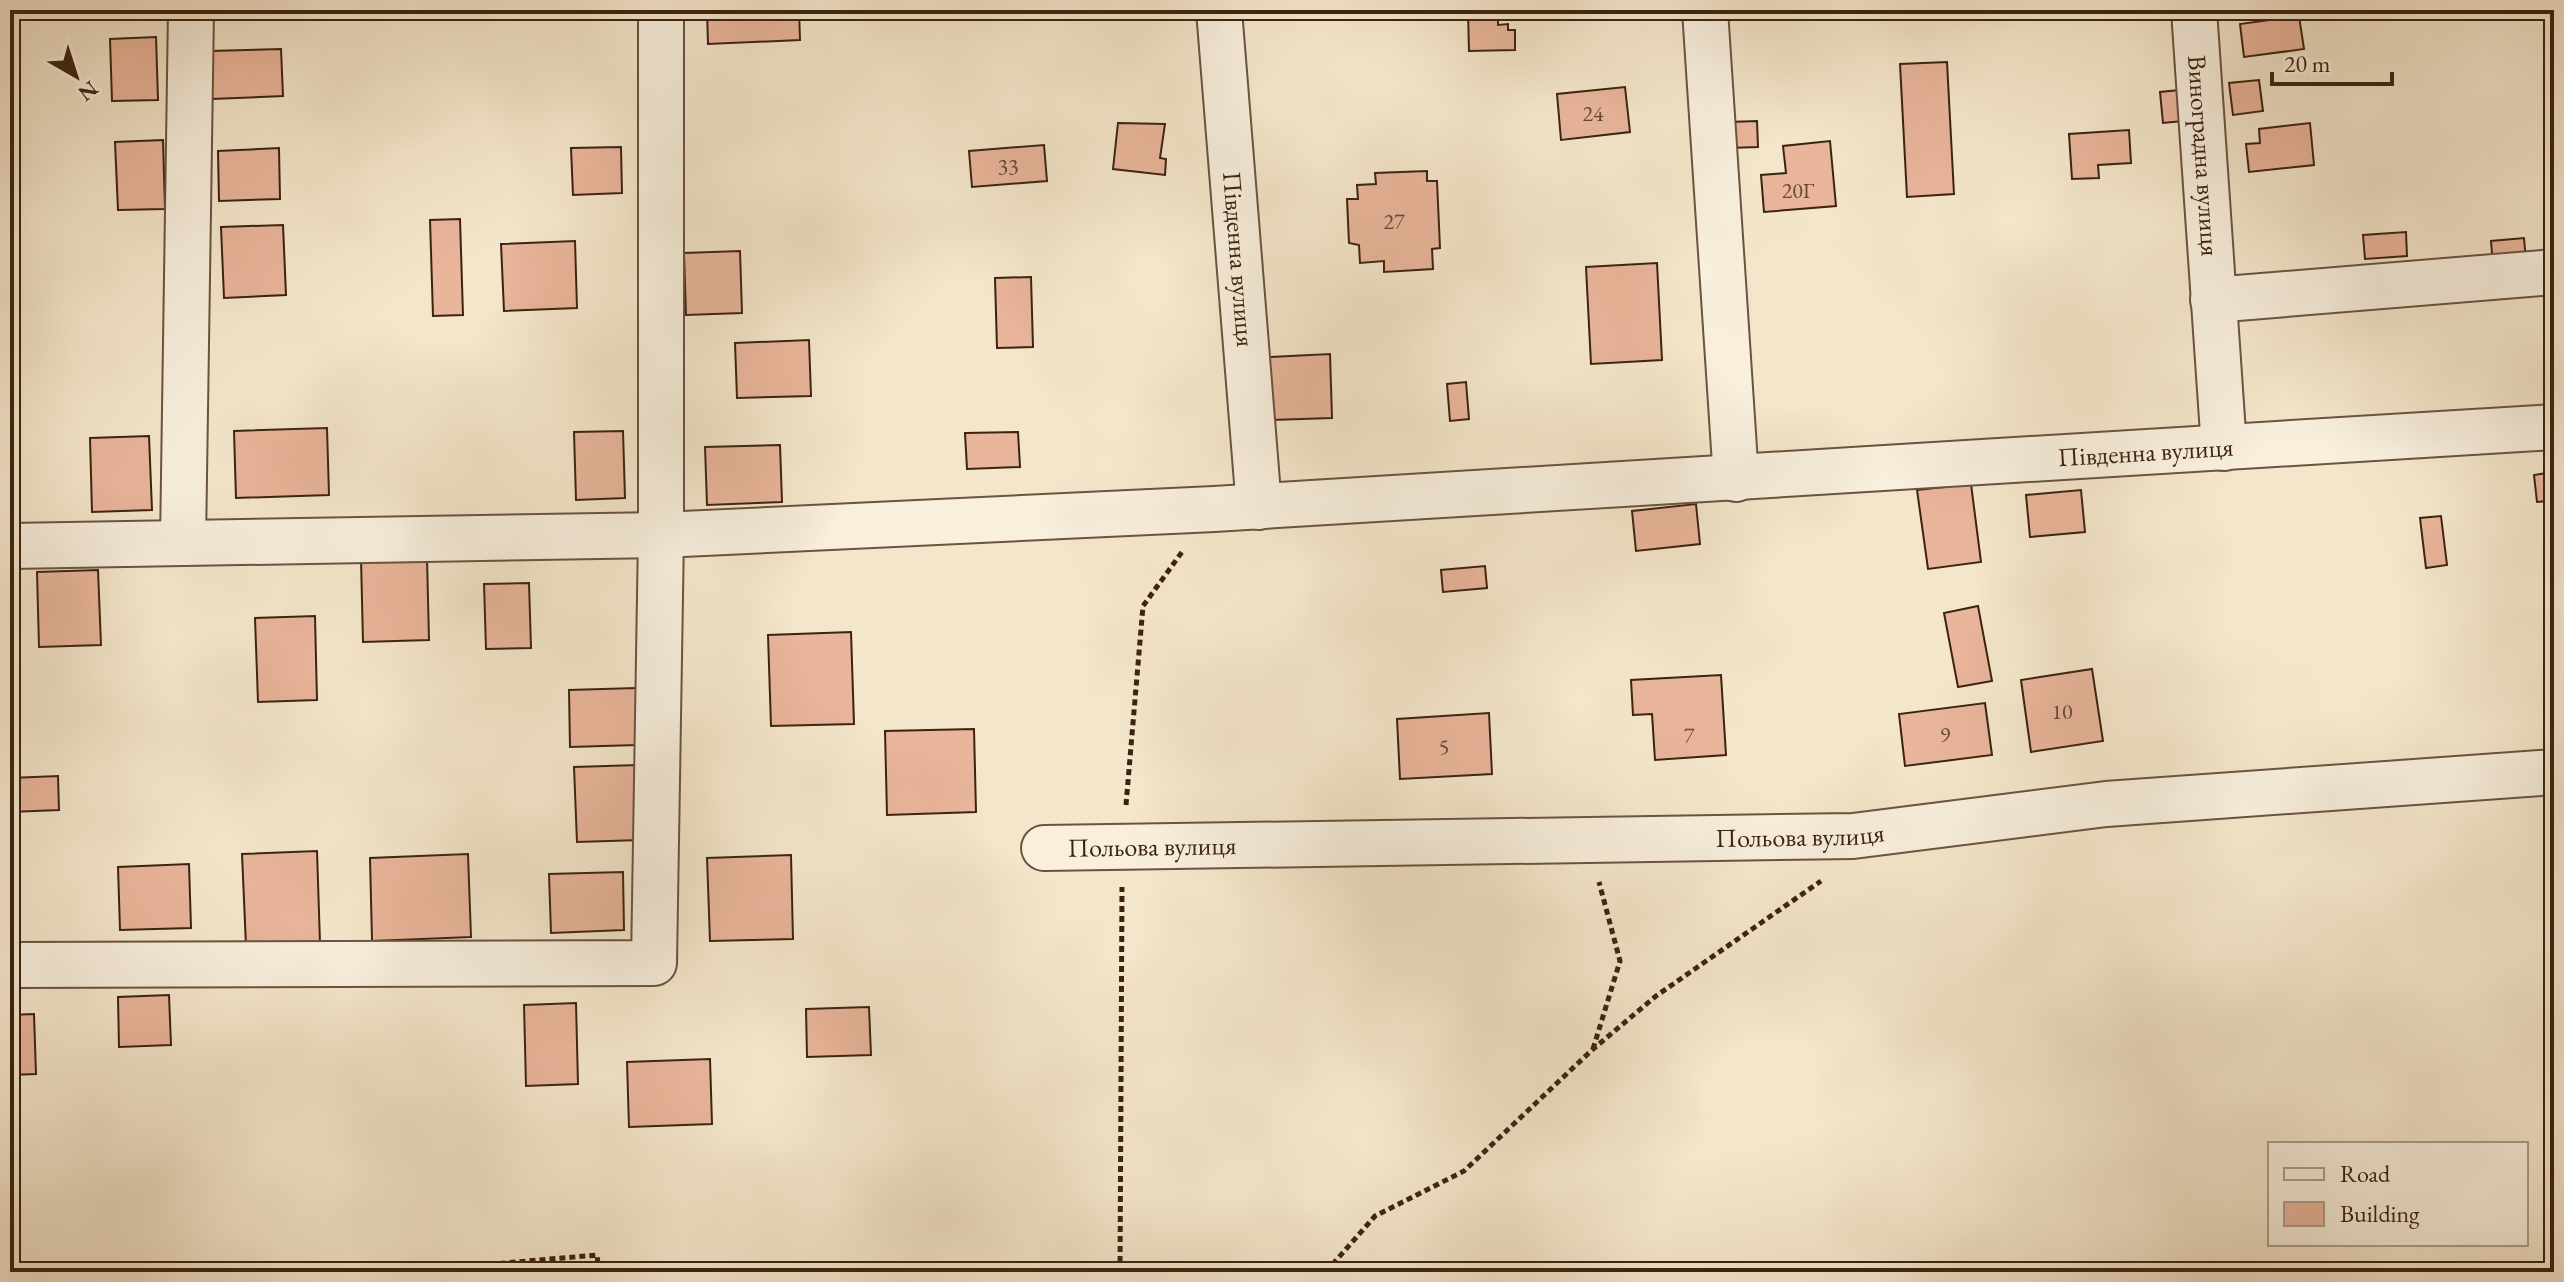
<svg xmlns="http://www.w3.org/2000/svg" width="2564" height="1282" viewBox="0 0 2564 1282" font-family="'EB Garamond',serif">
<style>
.building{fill:#e9b59b;stroke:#3c2212;stroke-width:2}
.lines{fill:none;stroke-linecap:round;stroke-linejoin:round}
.minor-casing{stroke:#6a5340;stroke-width:48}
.path{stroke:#3c2212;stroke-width:5;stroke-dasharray:6 4;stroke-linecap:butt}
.minor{stroke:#f8efdd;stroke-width:44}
.labels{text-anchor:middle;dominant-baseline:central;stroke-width:6;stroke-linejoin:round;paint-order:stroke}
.number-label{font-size:22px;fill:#674734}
.street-label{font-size:26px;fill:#3c2212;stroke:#f8efdd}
</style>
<rect width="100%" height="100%" fill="#f4e6cb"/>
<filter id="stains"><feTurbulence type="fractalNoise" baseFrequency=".0025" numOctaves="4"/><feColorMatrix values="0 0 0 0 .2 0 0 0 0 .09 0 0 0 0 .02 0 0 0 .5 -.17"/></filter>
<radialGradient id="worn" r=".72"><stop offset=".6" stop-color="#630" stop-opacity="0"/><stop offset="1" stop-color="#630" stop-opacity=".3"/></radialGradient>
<g class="building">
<path d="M707,10H799L800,40L708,44Z"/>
<path d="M1498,11V25L1508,24V30H1515V50L1469,51L1468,12Z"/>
<path d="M2299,16L2304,49L2244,57L2240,24Z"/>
<path d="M156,37L158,100L112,101L110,39Z"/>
<path d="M281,49L283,96L212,99L210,51Z"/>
<path d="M1947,62L1954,194L1907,197L1900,64Z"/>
<path d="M2259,80L2263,111L2233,115L2229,83Z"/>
<path d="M1625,87L1630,132L1561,140L1557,94Z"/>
<path d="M2190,89L2193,120L2163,123L2160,92Z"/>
<path d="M1757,121L1758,147L1729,148V122Z"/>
<path d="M1118,123L1165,124L1160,158L1166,159L1165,175L1113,169Z"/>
<path d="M2310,123L2314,165L2249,172L2246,144L2260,143L2259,129Z"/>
<path d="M2129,130L2131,163L2098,165L2099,178L2072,179L2069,134Z"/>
<path d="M163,140L165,209L118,210L115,142Z"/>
<path d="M1830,141L1836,206L1764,212L1761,175L1786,173L1783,146Z"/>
<path d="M1044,145L1047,181L972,187L969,151Z"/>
<path d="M621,147L622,193L573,195L571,148Z"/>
<path d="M279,148L280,199L219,201L218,151Z"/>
<path d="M1427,171V181H1437L1440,248L1432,249L1433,269L1384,272V261L1360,263L1359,245L1349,243L1347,199H1358L1357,185L1376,184L1375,173Z"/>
<path d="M460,219L463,315L433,316L430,220Z"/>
<path d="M283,225L286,295L224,298L221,227Z"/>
<path d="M2406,232L2407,256L2365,259L2363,235Z"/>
<path d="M2524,238L2526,261L2493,266L2491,241Z"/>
<path d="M575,241L577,308L504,311L501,244Z"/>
<path d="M740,251L742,313L686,315L684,253Z"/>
<path d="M1657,263L1662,360L1591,364L1586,267Z"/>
<path d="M1031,277L1033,347L997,348L995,278Z"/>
<path d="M809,340L811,396L737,398L735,343Z"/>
<path d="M1330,354L1332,418L1271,420L1269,357Z"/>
<path d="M1466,382L1469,419L1450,421L1447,384Z"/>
<path d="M327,428L329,495L236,498L234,431Z"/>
<path d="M623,431L625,498L576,500L574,432Z"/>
<path d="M1018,432L1020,467L967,469L965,433Z"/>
<path d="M149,436L152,510L92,512L90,438Z"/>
<path d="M780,445L782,502L707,505L705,447Z"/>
<path d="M2554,472V500L2537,502L2534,475Z"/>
<path d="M1971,484L1981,562L1928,569L1917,490Z"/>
<path d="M2081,490L2085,532L2030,537L2026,495Z"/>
<path d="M1696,504L1700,544L1636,551L1632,511Z"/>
<path d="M2441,516L2447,565L2426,568L2420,518Z"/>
<path d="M427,557L429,640L363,642L361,559Z"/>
<path d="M1485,566L1487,588L1443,592L1441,570Z"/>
<path d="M98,570L101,645L39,647L37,572Z"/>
<path d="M529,583L531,648L486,649L484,584Z"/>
<path d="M1978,606L1992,681L1958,687L1944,613Z"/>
<path d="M315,616L317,700L258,702L255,618Z"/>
<path d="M851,632L854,724L771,726L768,635Z"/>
<path d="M2092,669L2103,741L2031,752L2021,680Z"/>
<path d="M1721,675L1726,755L1655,760L1652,714L1633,715L1631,680Z"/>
<path d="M636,688L637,745L570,747L569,690Z"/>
<path d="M1985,703L1992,755L1905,766L1899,714Z"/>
<path d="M1489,713L1492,774L1400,779L1397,719Z"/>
<path d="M974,729L976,812L887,815L885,731Z"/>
<path d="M638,765L641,840L577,842L574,767Z"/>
<path d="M58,776L59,810L10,812V778Z"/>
<path d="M317,851L320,943L246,946L242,854Z"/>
<path d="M468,854L471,937L372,941L370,858Z"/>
<path d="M791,855L793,939L710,941L707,858Z"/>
<path d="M189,864L191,928L120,930L118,867Z"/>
<path d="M623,872L624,930L551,933L549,874Z"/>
<path d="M169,995L171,1045L119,1047L118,997Z"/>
<path d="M576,1003L578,1084L526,1086L524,1005Z"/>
<path d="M869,1007L871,1055L807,1057L806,1009Z"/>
<path d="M34,1014L36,1074L10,1075V1015Z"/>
<path d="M710,1059L712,1124L629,1127L627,1062Z"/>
</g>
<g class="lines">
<g class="minor-casing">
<g id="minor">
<path id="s1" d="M1219,10L1259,507"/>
<path d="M1705,10L1736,479"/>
<path id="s2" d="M2194,10L2224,448"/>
<path d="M2213,300L2554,272"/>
<path d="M183,543L191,10"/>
<path id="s3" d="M10,546L661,535L1214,509L2554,427"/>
<path id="s4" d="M1044,848L1853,836L2106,804L2554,772"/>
<path d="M10,965L654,963L661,535V10"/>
</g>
</g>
<g class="path">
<path d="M1126,805L1143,606L1182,552"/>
<path d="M1593,1049L1620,961L1599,882"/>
<path d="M400,1272L597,1255L599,1272"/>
<path d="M1120,1272L1122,887"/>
<path d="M1326,1272L1375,1216L1464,1171L1592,1050L1656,996L1821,881"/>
</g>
<use href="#minor" class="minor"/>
</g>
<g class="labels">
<g class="number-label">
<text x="1593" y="113">24</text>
<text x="1008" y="166">33</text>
<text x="1798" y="190">20Г</text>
<text x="1394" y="221">27</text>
<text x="2062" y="711">10</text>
<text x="1945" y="734">9</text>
<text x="1689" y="735">7</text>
<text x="1444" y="746">5</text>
</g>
<g class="street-label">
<text stroke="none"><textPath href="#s2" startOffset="146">Виноградна вулиця</textPath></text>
<text stroke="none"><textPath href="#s1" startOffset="250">Південна вулиця</textPath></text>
<text stroke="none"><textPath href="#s3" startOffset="2138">Південна вулиця</textPath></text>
<text stroke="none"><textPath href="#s4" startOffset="756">Польова вулиця</textPath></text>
<text stroke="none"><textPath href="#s4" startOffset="108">Польова вулиця</textPath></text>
</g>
</g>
<rect width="2564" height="1282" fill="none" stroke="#f4e6cb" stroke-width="40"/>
<rect x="12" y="12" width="2540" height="1258" fill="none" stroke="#3c2212" stroke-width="4"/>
<rect x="20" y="20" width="2524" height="1242" fill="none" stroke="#3c2212" stroke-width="2"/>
<rect x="2268" y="1142" width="260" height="104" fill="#f8efdd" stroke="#ad9d8c" stroke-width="2"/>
<rect x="2284" y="1168" width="40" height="12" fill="#f8efdd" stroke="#ad9d8c" stroke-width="2"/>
<text x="2340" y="1182" font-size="24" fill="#3c2212">Road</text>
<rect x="2284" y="1202" width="40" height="24" fill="#e9b59b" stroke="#ad9d8c" stroke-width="2"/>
<text x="2340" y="1222" font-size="24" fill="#3c2212">Building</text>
<g transform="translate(76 76) rotate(141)" stroke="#f8efdd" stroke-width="6" paint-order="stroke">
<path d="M0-6L14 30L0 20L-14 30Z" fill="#3c2212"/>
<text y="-12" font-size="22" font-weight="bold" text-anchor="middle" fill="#3c2212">N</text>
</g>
<path d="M2272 72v12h120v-12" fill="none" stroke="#3c2212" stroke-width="4"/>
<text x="2284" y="72" font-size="24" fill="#3c2212" stroke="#f8efdd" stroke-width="6" paint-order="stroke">20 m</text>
<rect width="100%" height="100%" filter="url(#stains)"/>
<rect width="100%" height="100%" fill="url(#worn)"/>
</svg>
